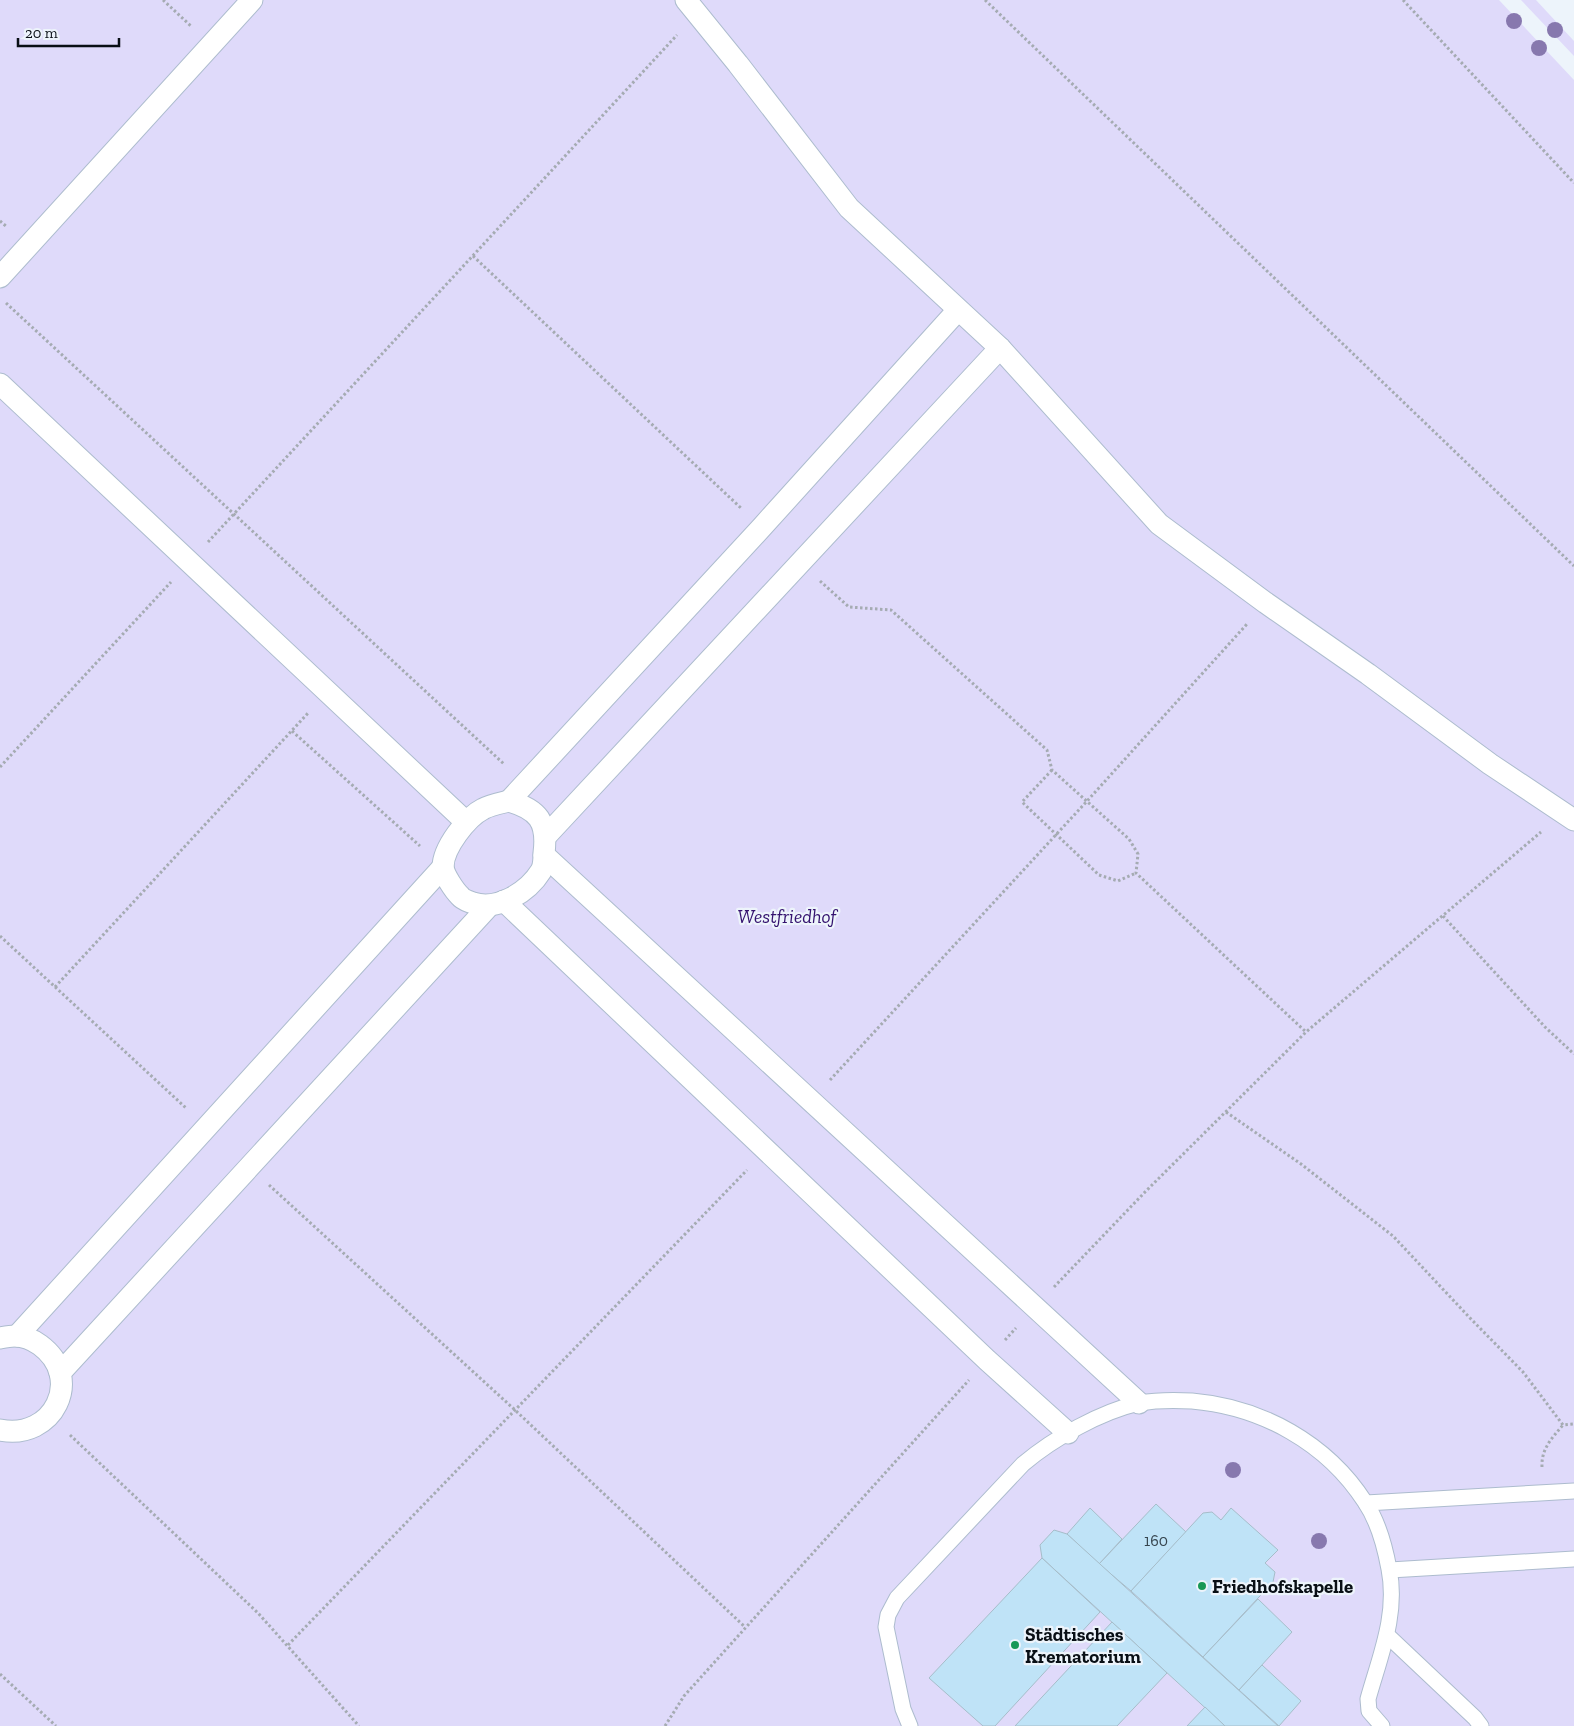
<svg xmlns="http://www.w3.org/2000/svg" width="1574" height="1726" viewBox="0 0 1574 1726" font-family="'Zilla Slab',serif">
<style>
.green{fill:#dfdafa}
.building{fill:#bfe3f7;stroke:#a6bdc9}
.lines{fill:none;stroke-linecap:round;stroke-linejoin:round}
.service-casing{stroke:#adbcce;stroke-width:17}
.pedestrian-casing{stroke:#adbcce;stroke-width:23}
.path{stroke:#a5abb2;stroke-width:3;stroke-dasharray:2.5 2.5;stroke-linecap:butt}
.service{stroke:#fff;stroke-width:15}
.pedestrian{stroke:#fff;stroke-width:21}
.tree{fill:#8778ae}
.poi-dot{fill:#189856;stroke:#edf4fb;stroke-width:2}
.labels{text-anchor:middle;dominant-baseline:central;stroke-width:4.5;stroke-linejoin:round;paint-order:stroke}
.number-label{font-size:16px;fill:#36444e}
.park-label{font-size:19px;font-style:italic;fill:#34126f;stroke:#edf4fb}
.poi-label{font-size:19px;font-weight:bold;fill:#090f15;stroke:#edf4fb;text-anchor:start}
</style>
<rect width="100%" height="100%" fill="#edf4fb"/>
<g class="green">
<path d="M0,0H1499L1574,80V1726H0Z"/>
<path d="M1521,0H1536L1574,41V56Z"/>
</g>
<g class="building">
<path d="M1156,1504L1186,1532L1131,1591L1099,1564Z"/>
<path d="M1090,1508L1122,1539L1099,1564L1067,1534Z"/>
<path d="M1231,1508L1278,1550L1265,1563L1275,1572L1273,1582L1203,1657L1131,1591L1203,1513L1212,1512L1221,1520Z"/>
<path d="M1054,1530L1067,1534L1278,1726H1225L1042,1558L1040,1545Z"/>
<path d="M1042,1558L1100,1612L995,1726H983L929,1678Z"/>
<path d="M1258,1599L1292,1632L1239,1690L1203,1657Z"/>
<path d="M1112,1622L1167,1673L1117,1726H1015Z"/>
<path d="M1262,1665L1301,1701L1279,1726L1239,1690Z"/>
<path d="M1205,1707L1225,1726H1187Z"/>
</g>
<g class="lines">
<g class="service-casing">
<g id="service">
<path d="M1366,1503L1574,1491"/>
<path d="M1390,1570L1574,1559"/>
<path d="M1387,1635L1475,1718L1481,1726"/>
<path d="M910,1726L903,1709L886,1627L888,1615L897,1598L1023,1464C1054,1438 1100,1412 1139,1403C1157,1400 1175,1400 1192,1401C1262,1407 1327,1443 1365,1502C1378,1521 1385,1547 1389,1569C1398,1614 1380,1656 1368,1699L1369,1711L1382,1726"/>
</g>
</g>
<g class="pedestrian-casing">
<g id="pedestrian">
<path d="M686,0L738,64L849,208L1000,348L1159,524L1266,603L1368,674L1490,764L1574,820"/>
<path d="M0,277L252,0"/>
<path d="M0,384L466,822"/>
<path d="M509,801L762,527L958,310"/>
<path d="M509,801C538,809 548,822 544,853C544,858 544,866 541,871C528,892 498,911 473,903C468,901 463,900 460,896C454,890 444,875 443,867C443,848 467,817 483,809C490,805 501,803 509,801Z"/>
<path d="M546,836L1000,348"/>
<path d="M544,855L1139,1403"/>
<path d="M504,901L987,1360L1068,1433"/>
<path d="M17,1336L443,867"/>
<path d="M0,1338C5,1337 10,1336 15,1336C24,1336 33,1340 40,1345C85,1378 53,1441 0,1430"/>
<path d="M60,1373L489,906"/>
</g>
</g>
<g class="path">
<path d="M163,0L192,27"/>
<path d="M985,0L1574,566"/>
<path d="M1403,0L1574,183"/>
<path d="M0,221L7,227"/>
<path d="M473,256L742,509"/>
<path d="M6,303L504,764"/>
<path d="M208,542L677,35"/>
<path d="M820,581L849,607L891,610L1047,750L1052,770L1129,839L1138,854L1136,873L1306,1032"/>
<path d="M292,731L420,846"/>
<path d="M0,767L171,582"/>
<path d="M1052,770L1022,802L1099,875L1118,881L1136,873"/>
<path d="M1443,916L1545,1027L1574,1054"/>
<path d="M0,936L186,1108"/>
<path d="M55,987L309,712"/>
<path d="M830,1080L1088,800L1247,624"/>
<path d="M1226,1112L1301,1164L1393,1236L1470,1318L1523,1372L1563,1425L1574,1424"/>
<path d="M269,1185L515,1410L745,1627"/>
<path d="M1054,1287L1145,1192L1306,1032L1541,832"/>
<path d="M1005,1340L1016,1328"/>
<path d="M70,1435L258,1613L359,1726"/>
<path d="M1542,1467C1541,1449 1552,1438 1563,1425"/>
<path d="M288,1645L747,1170"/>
<path d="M0,1674L56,1726"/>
<path d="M665,1726L684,1696L969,1380"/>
</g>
<use href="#service" class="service"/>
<use href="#pedestrian" class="pedestrian"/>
</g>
<g class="tree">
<circle cx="1514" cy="21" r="8"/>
<circle cx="1555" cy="30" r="8"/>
<circle cx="1539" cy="48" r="8"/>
<circle cx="1233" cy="1470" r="8"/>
<circle cx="1319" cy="1541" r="8"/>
</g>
<g class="poi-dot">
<circle cx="1202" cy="1586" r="5"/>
<circle cx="1015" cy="1645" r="5"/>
</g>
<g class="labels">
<g class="number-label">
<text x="1156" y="1540">160</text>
</g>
<g class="park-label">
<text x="787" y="916">Westfriedhof</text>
</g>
<g class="poi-label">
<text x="1212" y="1586">Friedhofskapelle</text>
<text x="1025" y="1634">Städtisches<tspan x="1025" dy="22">Krematorium</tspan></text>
</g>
</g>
<path d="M18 38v8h101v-8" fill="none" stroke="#090f15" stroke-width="2.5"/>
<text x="25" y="38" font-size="15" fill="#090f15" stroke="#edf4fb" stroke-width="4" paint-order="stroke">20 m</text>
</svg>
